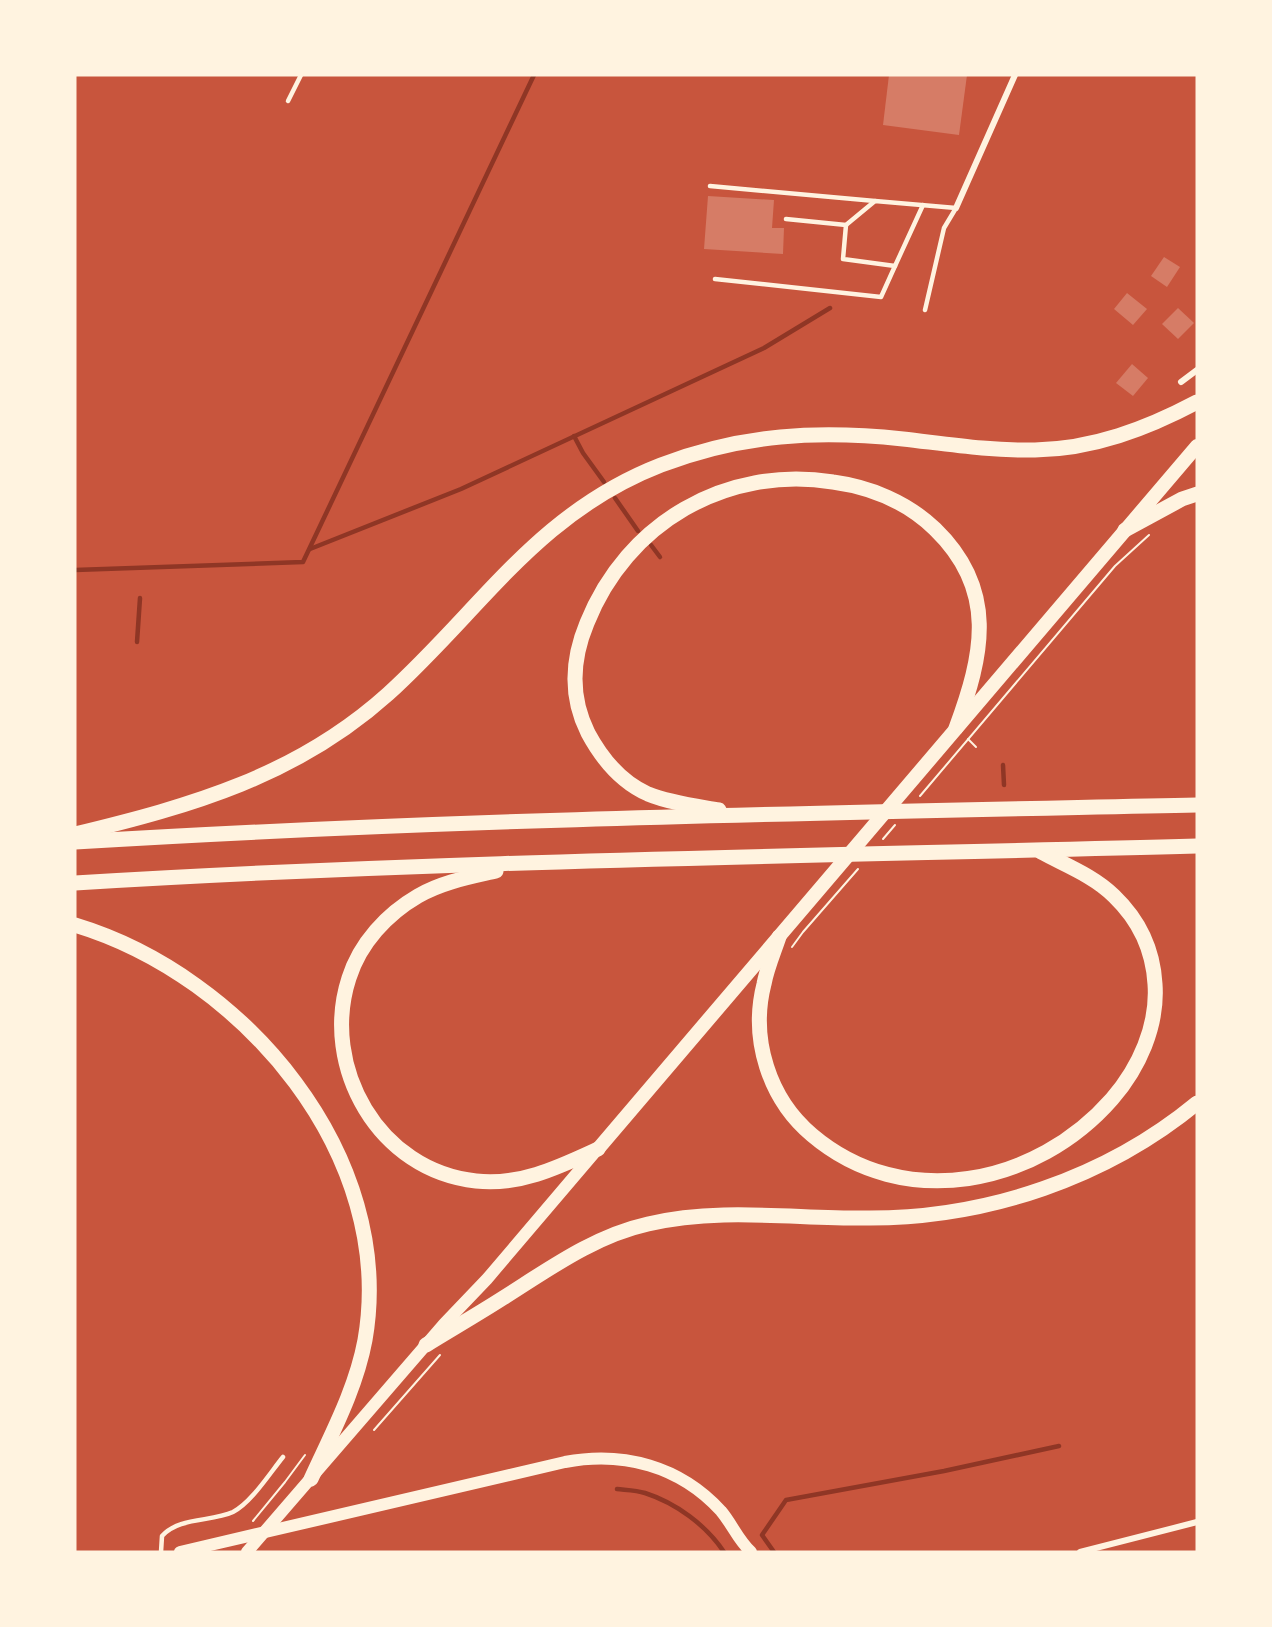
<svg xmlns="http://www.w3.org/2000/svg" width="1272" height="1627" viewBox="0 0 1272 1627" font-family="'PT Serif',serif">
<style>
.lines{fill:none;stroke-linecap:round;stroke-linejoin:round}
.stream{stroke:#8f3625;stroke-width:4.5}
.building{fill:#d67c66}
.path{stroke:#fff3e0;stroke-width:2}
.service{stroke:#fff3e0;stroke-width:4.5}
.minor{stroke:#fff3e0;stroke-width:6}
.secondary{stroke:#fff3e0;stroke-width:12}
.primary{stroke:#fff3e0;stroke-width:14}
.motorway{stroke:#fff3e0;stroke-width:15}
</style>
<rect width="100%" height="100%" fill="#c8553d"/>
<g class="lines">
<g class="stream">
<path d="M574,436L583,453L604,482"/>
<path d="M615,498L638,531"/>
<path d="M651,545L660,557"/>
<path d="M310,549L461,489L764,348L830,308"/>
<path d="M75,570L303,562L534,75"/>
<path d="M137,642L140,598"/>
<path d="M1003,765L1004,785"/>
<path d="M617,1489C626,1490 636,1490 645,1493C676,1503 706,1525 724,1552"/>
<path d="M774,1552L762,1535L786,1500L944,1471L1059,1446"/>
</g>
</g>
<g class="building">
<path d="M889,75H967L959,135L883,125Z"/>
<path d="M708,196L774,200L772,228H784L783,254L704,249Z"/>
<path d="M1164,257L1180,267L1167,287L1151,276Z"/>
<path d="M1127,293L1147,309L1133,325L1114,309Z"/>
<path d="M1178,308L1194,323L1178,339L1162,324Z"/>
<path d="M1132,364L1148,378L1133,396L1116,383Z"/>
</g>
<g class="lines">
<g class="path">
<path d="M968,739L976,747"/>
<path d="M920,796L1115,566L1149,535"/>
<path d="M883,839L895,825"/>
<path d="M792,947L803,932L858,869"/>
<path d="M374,1430L440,1355"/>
<path d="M253,1521L285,1482L305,1455"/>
</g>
<g class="service">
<path d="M288,101L301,75"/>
<path d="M710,186L875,201"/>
<path d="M786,219L846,225L875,201L956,208L944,228L925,310"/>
<path d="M846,225L843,259L895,266L923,205"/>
<path d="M715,279L881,297L895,266"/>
<path d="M161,1552L162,1536C179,1517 211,1522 233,1512C251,1503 270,1473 283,1457"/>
</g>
<g class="minor">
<path d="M956,208L1015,75"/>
<path d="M1181,382L1197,370"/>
<path d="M1080,1552L1197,1522"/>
</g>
<g class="secondary">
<path d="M180,1552L565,1462C623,1451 680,1466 721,1511C732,1524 738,1540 751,1552"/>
<path d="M247,1552L444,1324L487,1279L595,1152"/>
</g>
<path class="primary" d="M598,1149L1197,446"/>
<g class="motorway">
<path d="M1125,530L1182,499L1197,494"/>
<path d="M719,810C696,806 670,803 648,794C621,782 602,759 588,733C570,697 572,659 587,623C627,523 726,465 833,482C870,487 907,502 935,529C998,590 983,655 956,728"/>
<path d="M75,834C191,806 297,776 388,694C481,610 537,513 661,465C742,434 818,430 903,439C947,444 991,451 1035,450C1093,449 1146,429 1197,402"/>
<path d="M75,842C448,819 823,813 1197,805"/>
<path d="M496,871C470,877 442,882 418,896C387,914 360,943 349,978C320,1067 379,1171 476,1181C520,1186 559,1167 598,1149"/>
<path d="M75,883C448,860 823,856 1197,846"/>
<path d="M75,925C244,976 397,1156 365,1340C356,1389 331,1435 311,1479"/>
<path d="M779,937C774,952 767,968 764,984C750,1039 769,1099 812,1135C904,1213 1037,1185 1112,1099C1139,1068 1158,1026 1155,984C1153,949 1139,920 1114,896C1094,876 1065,865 1041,852"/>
<path d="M426,1345C452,1329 478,1314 503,1298C549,1269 594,1236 648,1224C721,1207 795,1219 870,1218C987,1218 1106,1178 1197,1103"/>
</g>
</g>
<rect width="1272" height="1627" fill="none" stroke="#fff3e0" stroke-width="153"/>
</svg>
